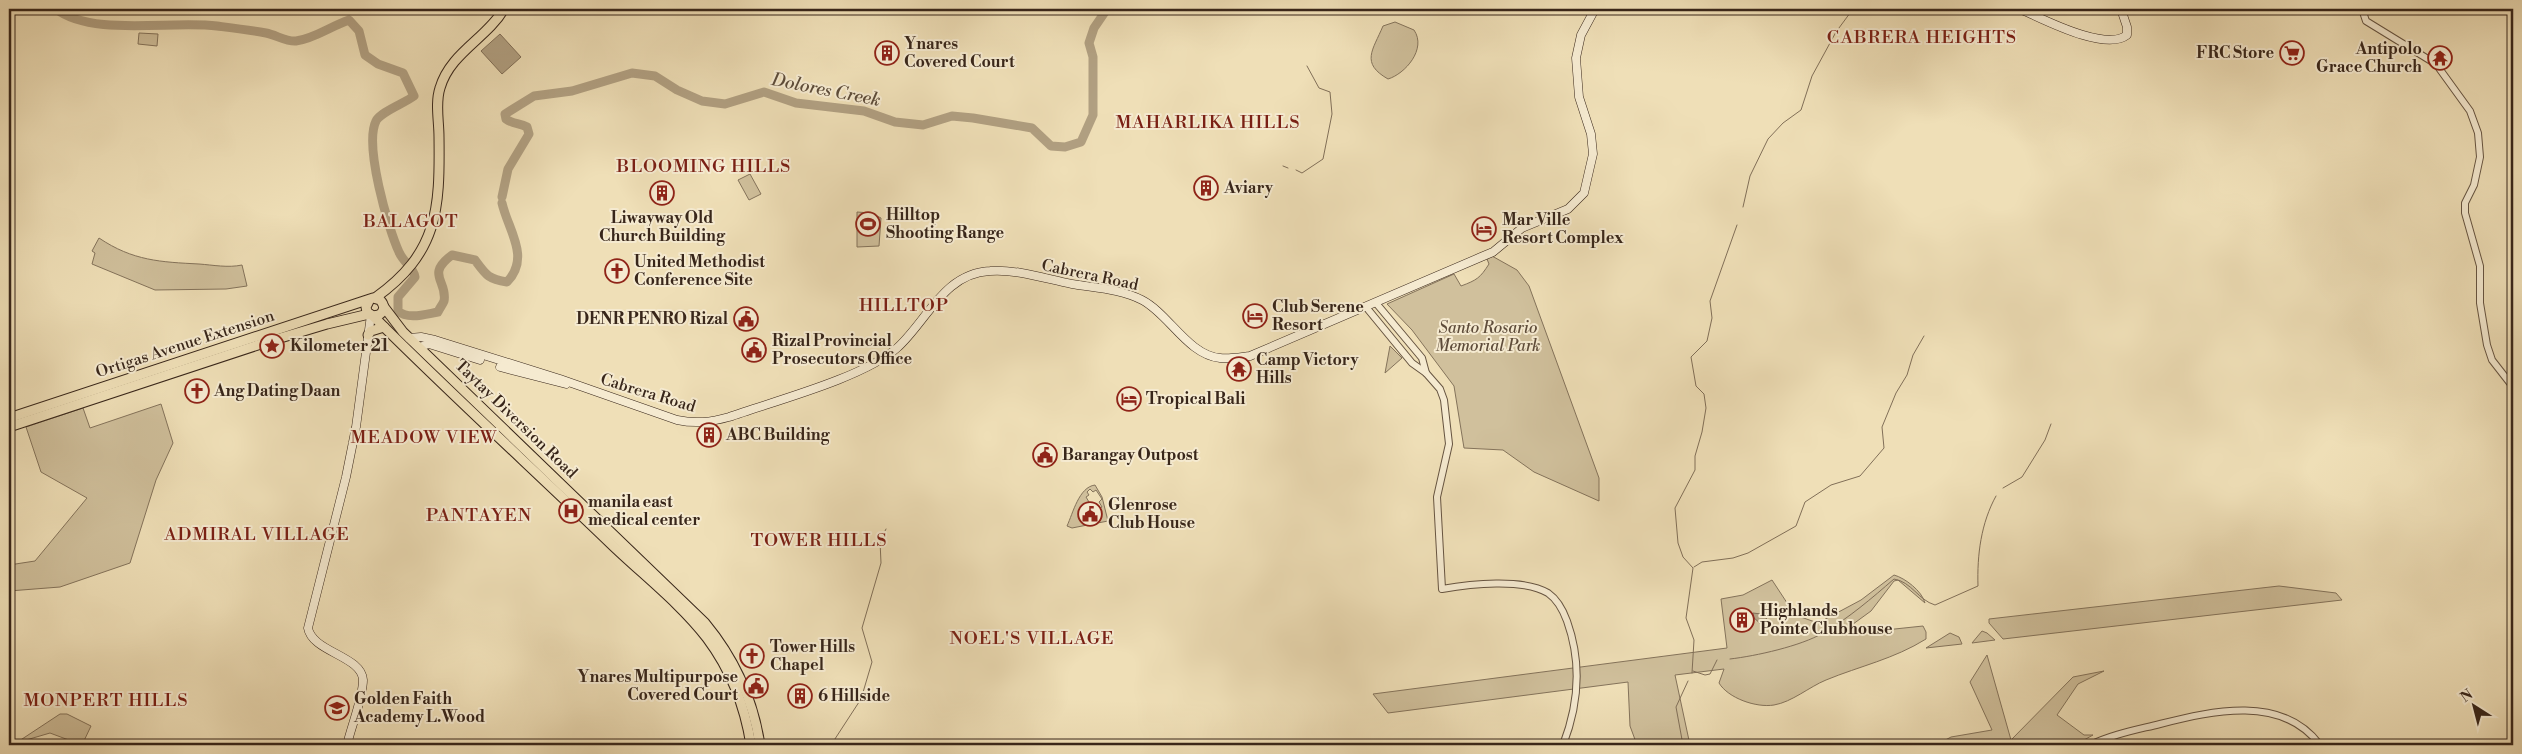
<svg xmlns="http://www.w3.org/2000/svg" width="2522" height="754" viewBox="0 0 2522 754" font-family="'Libre Bodoni',serif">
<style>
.green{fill:#d0c09c;stroke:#84735b;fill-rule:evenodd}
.water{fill:#b1a082;stroke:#816f58}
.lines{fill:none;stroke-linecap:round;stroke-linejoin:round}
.stream{stroke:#816f58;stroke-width:1}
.river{stroke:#b1a082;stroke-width:9}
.tertiary-casing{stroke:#665441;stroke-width:8}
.secondary-casing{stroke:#38261a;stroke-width:9}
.primary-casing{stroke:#38261a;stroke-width:11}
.tertiary{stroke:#f5ead0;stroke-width:6}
.secondary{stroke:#f5ead0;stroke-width:8}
.primary{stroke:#efdfb7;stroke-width:9}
.labels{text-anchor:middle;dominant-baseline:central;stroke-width:4;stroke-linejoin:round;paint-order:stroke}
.poi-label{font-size:16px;font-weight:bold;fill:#38261a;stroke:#f5ead0;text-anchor:start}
.street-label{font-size:16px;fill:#38261a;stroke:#f5ead0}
.park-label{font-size:16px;font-style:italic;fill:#5e4c3a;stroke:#f5ead0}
.neighbourhood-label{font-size:18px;letter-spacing:1px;fill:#7a1f14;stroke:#f5ead0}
.water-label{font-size:18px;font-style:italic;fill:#5c4b39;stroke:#f5ead0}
</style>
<rect width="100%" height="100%" fill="#efdfb7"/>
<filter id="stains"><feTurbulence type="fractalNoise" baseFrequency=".004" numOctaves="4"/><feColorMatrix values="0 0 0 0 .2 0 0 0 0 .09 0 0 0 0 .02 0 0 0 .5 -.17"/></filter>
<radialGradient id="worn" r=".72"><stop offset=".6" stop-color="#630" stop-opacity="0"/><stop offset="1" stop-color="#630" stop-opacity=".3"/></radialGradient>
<g class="green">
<path d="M1395,22L1414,30C1427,49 1405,74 1388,79C1360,63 1373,50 1383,26Z"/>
<path d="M139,33L158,34L157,46L138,44Z"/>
<path d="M750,174L761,194L749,200L738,180Z"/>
<path d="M857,212L871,213L881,218L879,246L857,247Z"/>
<path d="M99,238C133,261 161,262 199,264C213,265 228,268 242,265L247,286L226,289L155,290L92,264L95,253L92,251Z"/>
<path d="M1492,256L1517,270L1529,286L1599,478V501L1534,472L1503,450L1464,448L1454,386L1412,330L1387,304L1454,274L1461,286C1477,280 1480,278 1489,264L1487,259Z"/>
<path d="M1390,346L1402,358L1385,373Z"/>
<path d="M161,404L173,443L156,480L130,563L60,587L9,591V565L35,561L87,498L41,472L26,427L83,408L90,428Z"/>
<path d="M1095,485L1102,497L1108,521L1072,528L1067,526C1073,513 1079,487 1095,485ZM1090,489L1093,492L1096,490L1102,499L1099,502L1102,507L1099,509L1096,504L1092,507L1086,497L1089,495L1087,492Z"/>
<path d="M1894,575C1905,578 1922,591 1925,603L1898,580L1894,581L1871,611L1838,635L1923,626L1926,632V639C1894,659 1860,666 1826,680C1809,687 1792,702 1774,705C1756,708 1728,698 1719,683L1724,669L1675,675L1690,745H1637L1630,726L1628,682L1388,713L1373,694L1727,648L1721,599L1743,595L1772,580L1795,615L1818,623L1861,600Z"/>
<path d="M2279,586L2336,593L2342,600L2003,639L1989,623V619Z"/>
<path d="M1982,631L1987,633L1995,640L1972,643Z"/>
<path d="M1950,633L1959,637L1962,644L1926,648Z"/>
<path d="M1987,655L2011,740L2073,677L2104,671L2078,684L2057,715L2084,735H2093L2075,745H2012L2010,740L1936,745L1951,737L1992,730L1970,682Z"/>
<path d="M60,714H67L91,726L82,745L50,733L16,743Z"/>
</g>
<g class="water">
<path d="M500,34L521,57L502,74L481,51Z"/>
<path d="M1753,613L1761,614L1767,619L1763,626L1753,617Z"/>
</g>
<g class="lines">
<g class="stream">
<path d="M1283,166L1288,168"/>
<path d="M1296,170L1302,173L1323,159L1332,114L1330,92L1319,88L1307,66"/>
<path d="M1743,207L1750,176L1768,139L1783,123L1801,110L1812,76L1836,32L1853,9"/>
<path d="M2003,488L2022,477L2045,440L2051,424"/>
<path d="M1694,567L1702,562L1733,558L1748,553L1796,526L1805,502L1831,485L1860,476L1884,448L1882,427L1896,393L1907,375L1913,355L1924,336"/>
<path d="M1730,659C1756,656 1801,646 1823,633C1849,618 1872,598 1894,579C1912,582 1918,600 1935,605L1978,586C1977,555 1981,523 1996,496"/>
<path d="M1693,671L1705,675L1710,674L1717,660"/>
<path d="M1692,673L1694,640L1686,618L1693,568L1683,557L1678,543L1675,508L1695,470V456L1702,432L1706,408L1704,394L1696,386L1691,357L1707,341L1712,318L1710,301L1737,225"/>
<path d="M831,745L861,699L872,662L862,628L881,563L880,541L886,529"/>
<path d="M1683,745L1676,707L1688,681"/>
</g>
<g class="river">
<path d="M56,9C92,37 172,20 217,26C233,28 250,30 266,33C276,35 287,42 296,41C314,39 331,26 349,20L359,31L365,55L378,64L403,73L414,96C405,103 380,112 376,121C364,145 388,228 399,252C403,262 414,268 415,277L398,297V311C408,320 426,314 438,312C439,309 443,304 444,301C448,281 425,275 452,255L475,260C486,275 488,279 507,282C531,257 508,230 502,203"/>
<path d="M502,197L508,169L529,134L527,127C520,123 512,124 506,119L505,114L534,96L572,91L632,73L655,76L677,90L702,101L725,104L764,92L796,103L864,111L895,122L923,125L952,116L973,118L1032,128L1051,146L1065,147L1081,142L1093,115V57L1089,43L1094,28L1107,9"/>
</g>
<g class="tertiary-casing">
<g id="tertiary">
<path d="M2362,9L2366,21L2436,64L2470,111L2478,133L2480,157L2474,185L2465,203V213L2480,266V303L2487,345L2492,360L2513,387"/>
<path d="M1376,303L1422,358L1426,373"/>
<path d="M1366,307L1412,363L1426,373L1440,389L1444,400L1449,444L1437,497L1442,589C1470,584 1523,578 1548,593C1558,600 1563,610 1567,621C1582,663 1579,704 1563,745"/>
<path d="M2090,745C2113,734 2136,730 2160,724C2212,711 2282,694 2320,745"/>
</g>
</g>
<g class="secondary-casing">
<g id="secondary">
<path d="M2020,9C2043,19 2105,52 2127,35V27L2121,9"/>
<path d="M409,338L421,337L435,340L560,379L677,420C696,424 711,422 729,417C774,401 863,378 897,348C927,321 944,273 990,271C1017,269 1046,279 1072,284C1095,288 1121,289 1142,300C1169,314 1188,355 1220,358C1230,359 1241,357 1250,356L1481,257L1493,252L1522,228L1568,209L1584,193L1593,154L1591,134L1579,97L1576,58L1581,35L1595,9"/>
<path d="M419,347L429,344L480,360"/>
<path d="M500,367L566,384"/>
<path d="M347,745C351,727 363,698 363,680C362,656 312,652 308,628L346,477L356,427L371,315"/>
</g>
</g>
<g class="primary-casing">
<g id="primary">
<path d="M375,298C438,253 440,210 439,137C439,121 435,103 440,88C450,53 487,38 504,9"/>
<path d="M384,307L403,332L705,623C734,658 753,699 760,745"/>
<path d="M373,316C450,393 531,467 610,543C642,574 679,602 707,638C731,670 745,707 751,745"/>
<path d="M368,335L371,331L384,327"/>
<path d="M9,418L373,298L380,300C385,305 385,311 379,315L373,316L367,312L366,307L370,299"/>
<path d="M9,427L267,342L327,324L369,314"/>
</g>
</g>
<use href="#tertiary" class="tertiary"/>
<use href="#secondary" class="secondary"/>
<use href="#primary" class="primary"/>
</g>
<defs>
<g id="building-ring" transform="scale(1.25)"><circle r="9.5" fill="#f5ead0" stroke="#8f2418" stroke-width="1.5"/><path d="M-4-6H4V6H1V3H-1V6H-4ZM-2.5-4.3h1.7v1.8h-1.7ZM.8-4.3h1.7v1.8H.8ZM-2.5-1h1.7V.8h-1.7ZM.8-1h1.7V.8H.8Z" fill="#8f2418"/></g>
<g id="supermarket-ring" transform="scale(1.25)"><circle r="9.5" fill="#f5ead0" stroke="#8f2418" stroke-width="1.5"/><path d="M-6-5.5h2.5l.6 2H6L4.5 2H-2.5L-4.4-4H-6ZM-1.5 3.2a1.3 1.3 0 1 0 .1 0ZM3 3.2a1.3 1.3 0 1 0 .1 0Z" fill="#8f2418"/></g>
<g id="temple-ring" transform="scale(1.25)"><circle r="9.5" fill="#f5ead0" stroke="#8f2418" stroke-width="1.5"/><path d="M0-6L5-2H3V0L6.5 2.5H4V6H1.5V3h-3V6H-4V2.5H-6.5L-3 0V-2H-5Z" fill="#8f2418"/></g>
<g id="stadium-ring" transform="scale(1.25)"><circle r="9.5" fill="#f5ead0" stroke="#8f2418" stroke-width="1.5"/><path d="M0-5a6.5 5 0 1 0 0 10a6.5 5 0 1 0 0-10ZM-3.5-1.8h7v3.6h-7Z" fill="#8f2418"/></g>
<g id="hotel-ring" transform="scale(1.25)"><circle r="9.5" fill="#f5ead0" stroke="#8f2418" stroke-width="1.5"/><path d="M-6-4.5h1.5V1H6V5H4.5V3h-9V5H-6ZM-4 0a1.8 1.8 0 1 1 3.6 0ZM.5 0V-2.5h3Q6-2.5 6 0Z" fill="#8f2418"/></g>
<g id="church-ring" transform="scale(1.25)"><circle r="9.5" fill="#f5ead0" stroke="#8f2418" stroke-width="1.5"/><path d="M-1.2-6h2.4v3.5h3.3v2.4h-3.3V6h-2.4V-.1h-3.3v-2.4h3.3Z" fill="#8f2418"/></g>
<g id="civic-ring" transform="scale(1.25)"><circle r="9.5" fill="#f5ead0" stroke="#8f2418" stroke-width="1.5"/><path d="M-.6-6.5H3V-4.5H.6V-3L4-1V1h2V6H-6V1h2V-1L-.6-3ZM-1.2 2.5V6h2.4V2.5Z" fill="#8f2418"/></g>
<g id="sight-ring" transform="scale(1.25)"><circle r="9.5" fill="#f5ead0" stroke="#8f2418" stroke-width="1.5"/><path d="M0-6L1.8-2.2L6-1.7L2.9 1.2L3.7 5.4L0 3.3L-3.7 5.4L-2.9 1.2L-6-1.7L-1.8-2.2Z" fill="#8f2418"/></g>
<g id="hospital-ring" transform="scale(1.25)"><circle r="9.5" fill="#f5ead0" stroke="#8f2418" stroke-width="1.5"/><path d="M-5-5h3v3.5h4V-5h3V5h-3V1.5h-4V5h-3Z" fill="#8f2418"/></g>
<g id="school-ring" transform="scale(1.25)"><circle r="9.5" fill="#f5ead0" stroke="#8f2418" stroke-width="1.5"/><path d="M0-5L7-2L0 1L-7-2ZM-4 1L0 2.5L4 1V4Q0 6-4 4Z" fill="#8f2418"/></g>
</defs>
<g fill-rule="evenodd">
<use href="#building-ring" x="887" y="53"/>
<use href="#supermarket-ring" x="2292" y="53"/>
<use href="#temple-ring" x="2440" y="58"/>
<use href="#building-ring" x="1206" y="188"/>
<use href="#building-ring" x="662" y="193"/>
<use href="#stadium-ring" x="868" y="224"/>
<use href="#hotel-ring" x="1484" y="229"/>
<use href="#church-ring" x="617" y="271"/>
<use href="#hotel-ring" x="1255" y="316"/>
<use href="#civic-ring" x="746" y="319"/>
<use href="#sight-ring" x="272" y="346"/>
<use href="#civic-ring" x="754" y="350"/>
<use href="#temple-ring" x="1239" y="369"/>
<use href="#church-ring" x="197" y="391"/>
<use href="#hotel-ring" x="1129" y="399"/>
<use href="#building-ring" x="709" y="435"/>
<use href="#civic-ring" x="1045" y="455"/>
<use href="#hospital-ring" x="571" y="511"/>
<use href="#civic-ring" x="1090" y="514"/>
<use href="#building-ring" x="1742" y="620"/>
<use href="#church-ring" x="752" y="656"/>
<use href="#civic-ring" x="756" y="686"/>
<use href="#building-ring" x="800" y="696"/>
<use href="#school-ring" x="337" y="708"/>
</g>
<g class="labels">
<g class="poi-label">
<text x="904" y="44">Ynares<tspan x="904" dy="18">Covered Court</tspan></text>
<text x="2422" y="49" text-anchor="end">Antipolo<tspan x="2422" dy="18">Grace Church</tspan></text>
<text x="2274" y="53" text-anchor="end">FRC Store</text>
<text x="1224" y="188">Aviary</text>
<text x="886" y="215">Hilltop<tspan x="886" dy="18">Shooting Range</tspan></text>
<text x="662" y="218" text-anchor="middle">Liwayway Old<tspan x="662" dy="18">Church Building</tspan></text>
<text x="1502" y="220">Mar Ville<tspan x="1502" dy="18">Resort Complex</tspan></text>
<text x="634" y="262">United Methodist<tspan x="634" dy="18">Conference Site</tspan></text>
<text x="1272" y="307">Club Serene<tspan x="1272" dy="18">Resort</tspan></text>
<text x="728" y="319" text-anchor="end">DENR PENRO Rizal</text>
<text x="772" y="341">Rizal Provincial<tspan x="772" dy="18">Prosecutors Office</tspan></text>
<text x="290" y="346">Kilometer 21</text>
<text x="1256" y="360">Camp Victory<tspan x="1256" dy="18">Hills</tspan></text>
<text x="214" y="391">Ang Dating Daan</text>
<text x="1146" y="399">Tropical Bali</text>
<text x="726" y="435">ABC Building</text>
<text x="1062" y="455">Barangay Outpost</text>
<text x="588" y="502">manila east<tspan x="588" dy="18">medical center</tspan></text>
<text x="1108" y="505">Glenrose<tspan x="1108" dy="18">Club House</tspan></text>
<text x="1760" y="611">Highlands<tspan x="1760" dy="18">Pointe Clubhouse</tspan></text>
<text x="770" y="647">Tower Hills<tspan x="770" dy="18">Chapel</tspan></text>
<text x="738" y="677" text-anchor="end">Ynares Multipurpose<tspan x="738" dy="18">Covered Court</tspan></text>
<text x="818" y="696">6 Hillside</text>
<text x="354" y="699">Golden Faith<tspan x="354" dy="18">Academy L.Wood</tspan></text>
</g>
<g class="street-label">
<text transform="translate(1090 275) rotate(12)">Cabrera Road</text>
<text transform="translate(185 344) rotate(-18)">Ortigas Avenue Extension</text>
<text transform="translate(648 393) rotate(17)">Cabrera Road</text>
<text transform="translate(516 419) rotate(44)">Taytay Diversion Road</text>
</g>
<g class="park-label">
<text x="1488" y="328">Santo Rosario<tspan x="1488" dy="18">Memorial Park</tspan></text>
</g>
<g class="neighbourhood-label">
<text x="1922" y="37">CABRERA HEIGHTS</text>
<text x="1208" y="122">MAHARLIKA HILLS</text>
<text x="704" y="166">BLOOMING HILLS</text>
<text x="411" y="221">BALAGOT</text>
<text x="904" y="305">HILLTOP</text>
<text x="424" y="437">MEADOW VIEW</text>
<text x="479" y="515">PANTAYEN</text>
<text x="257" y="534">ADMIRAL VILLAGE</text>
<text x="819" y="540">TOWER HILLS</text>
<text x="1032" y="638">NOEL'S VILLAGE</text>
<text x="106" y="700">MONPERT HILLS</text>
</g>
<g class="water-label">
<text transform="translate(826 90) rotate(11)">Dolores Creek</text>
</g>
</g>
<rect width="2522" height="754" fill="none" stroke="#efdfb7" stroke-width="30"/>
<rect x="10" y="10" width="2502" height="734" fill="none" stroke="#38261a" stroke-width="2.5"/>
<rect x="15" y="15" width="2492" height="724" fill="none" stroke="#38261a"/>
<g transform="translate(2474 706) rotate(324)" stroke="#f5ead0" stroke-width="4" paint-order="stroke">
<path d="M0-4L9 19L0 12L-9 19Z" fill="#38261a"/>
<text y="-8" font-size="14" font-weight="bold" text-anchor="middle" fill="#38261a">N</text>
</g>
<rect width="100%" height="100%" filter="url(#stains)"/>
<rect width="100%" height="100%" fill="url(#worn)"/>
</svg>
